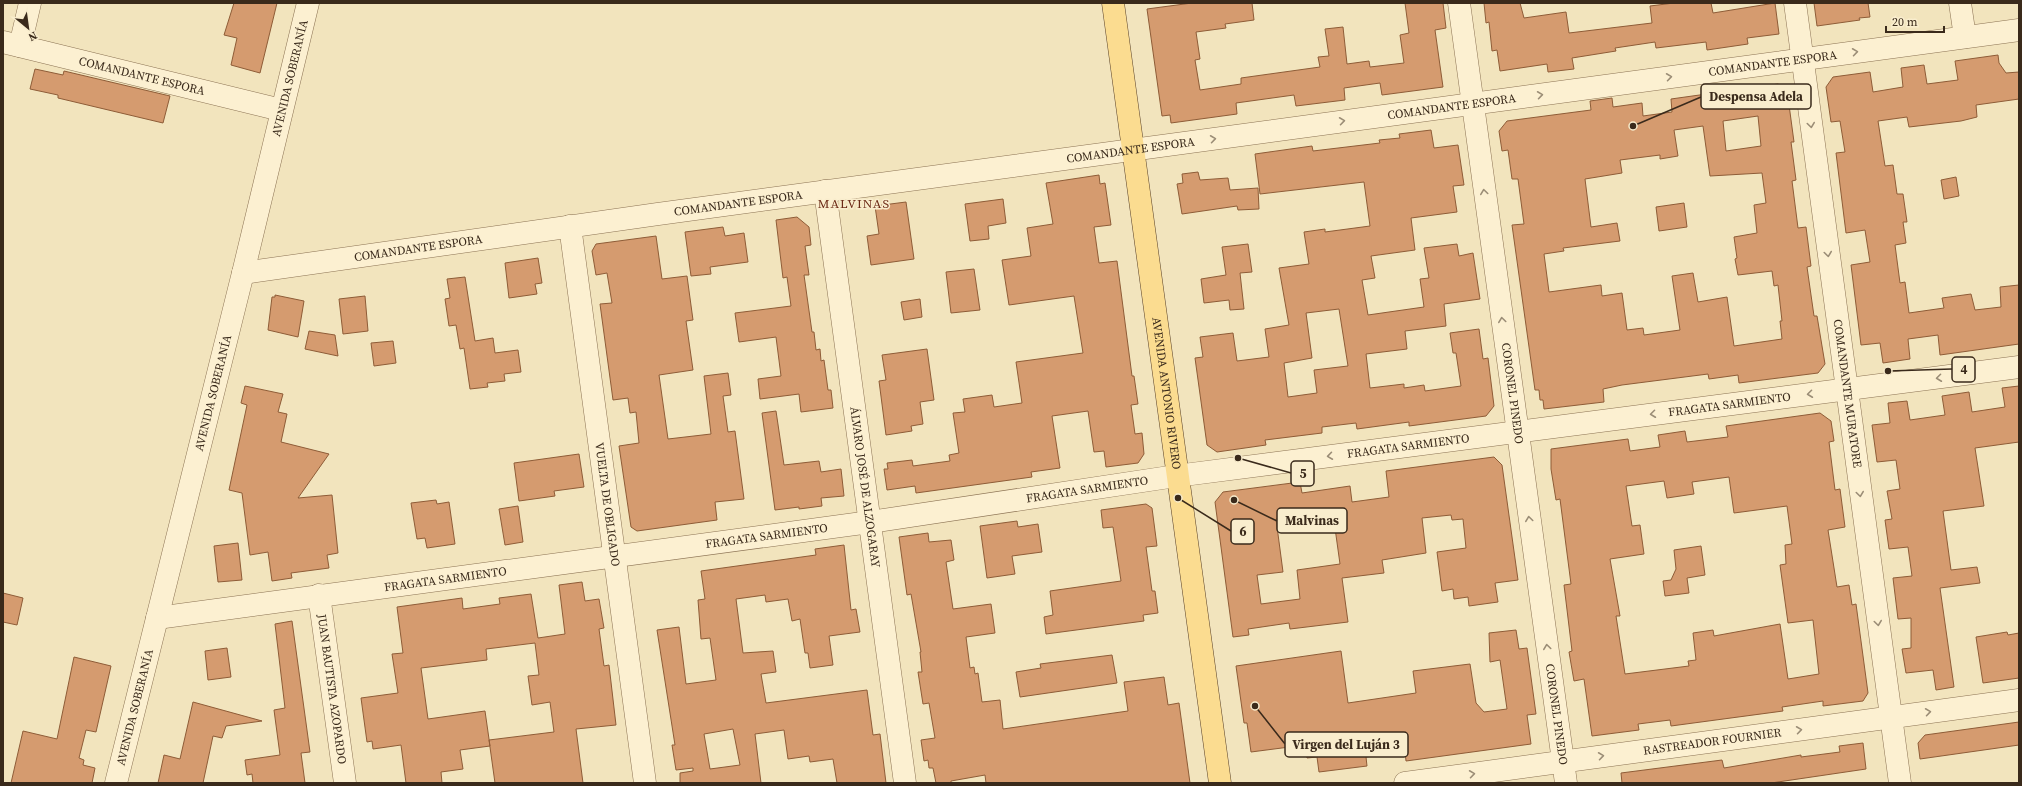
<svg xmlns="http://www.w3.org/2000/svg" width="2022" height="786" viewBox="0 0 2022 786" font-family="'Source Serif 4',serif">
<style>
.building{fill:#d59b6f;stroke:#8e5c37;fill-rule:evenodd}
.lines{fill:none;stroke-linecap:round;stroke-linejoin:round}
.minor-casing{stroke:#8c7354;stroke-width:23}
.major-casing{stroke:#594129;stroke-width:23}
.minor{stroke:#fcf0d1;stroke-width:22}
.major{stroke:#fbdc90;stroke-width:22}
.oneway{stroke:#9b8d76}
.labels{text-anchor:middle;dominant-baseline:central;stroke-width:3;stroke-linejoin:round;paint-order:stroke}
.street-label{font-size:12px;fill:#3a2a1b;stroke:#f9edcd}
.neighbourhood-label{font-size:13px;letter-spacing:1px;fill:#6b2915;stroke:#f9edcd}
.leader{fill:none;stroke:#3a2a1b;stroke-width:1.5}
.callout-dot{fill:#3a2a1b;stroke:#f9edcd;stroke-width:1.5}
.callout{fill:#f9edcd;stroke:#3a2a1b;stroke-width:1.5}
.callout-label{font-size:13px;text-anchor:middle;font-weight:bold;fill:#3a2a1b}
</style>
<rect width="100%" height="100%" fill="#f2e4bd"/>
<g class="building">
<path d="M234,3H277L260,73L231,65L237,38L224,35Z"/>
<path d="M1192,3H1252L1254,20L1225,24L1226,28L1196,32L1200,59L1195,60L1200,90L1241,84V78L1320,67L1318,57L1329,56L1325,29L1343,27L1347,64L1369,61L1370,67L1404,63L1400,35L1409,33L1405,3H1443L1446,28L1435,30L1443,87L1382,95L1380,83L1344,88L1345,100L1296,106L1294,95L1236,103L1237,114L1171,123L1170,115L1162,116L1147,9Z"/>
<path d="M1484,3H1520L1524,18L1566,12L1569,33L1652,23L1650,6L1674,3H1711L1713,13L1775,3L1779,34L1747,38L1748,44L1707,50L1706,42L1656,48L1655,42L1615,48L1616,51L1572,58L1574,69L1548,72L1547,64L1500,71L1497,50L1492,51L1489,22L1486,23Z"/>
<path d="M1814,3H1868L1870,17L1859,18L1860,20L1817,26Z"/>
<path d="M1998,55L1999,63L2006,73L2019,72V99L1976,105L1977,117L1961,121L1909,127L1907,117L1878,121L1885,166L1893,165L1897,194H1903L1907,222H1903L1906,243L1895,245L1900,283L1905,282L1909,313L1944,308L1942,298L1971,294L1975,310L2001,307L2000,287L2019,285V344L1940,355L1938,335L1908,339L1910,359L1883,363L1880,343L1861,345L1851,265L1870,262L1865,230L1846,233L1836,153L1845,152L1840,121L1831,122L1826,87L1833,77L1870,72L1873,92L1903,87L1901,68L1924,65L1927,84L1958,80L1955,61Z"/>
<path d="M35,69L63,75L64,71L170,96L163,123L58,98V95L30,89Z"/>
<path d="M1778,84L1787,90L1794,142H1791L1796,180L1792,181L1798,228L1806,227L1811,266L1807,267L1814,316H1817L1825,364L1818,373L1739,383L1738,375L1709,379L1708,374L1622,385L1603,389L1604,402L1544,409L1543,400H1540L1539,390H1535L1512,225L1524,224L1518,179H1512L1508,150L1502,151L1499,131L1507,121L1591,110L1590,101L1612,98L1613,107L1642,103L1643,116L1672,112L1671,99ZM1758,116L1761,146L1726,151L1723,121ZM1703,126L1710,176L1762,173L1766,203L1754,205L1757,233L1734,237L1737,258L1735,259L1738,275L1772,271L1774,286L1778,285L1782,321H1780L1782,339L1734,346L1727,297L1698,302L1693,273L1672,276L1680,330L1644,335L1643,328L1627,330L1622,293L1602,296L1601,285L1549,292L1544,254L1564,251L1563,248L1620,241L1617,223L1591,227L1585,179L1622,173L1620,160L1660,155V159L1678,156L1674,130Z"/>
<path d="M1431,130L1434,148L1458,145L1464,185L1453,186L1457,212L1411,218L1415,250L1371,256L1375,278L1362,280L1368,315L1424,307L1420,279L1429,278L1424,248L1457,244L1459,256L1473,253L1480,299L1444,304L1446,326L1405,331L1407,349L1366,354L1370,388L1404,384V388L1424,385L1425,391L1461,386L1456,353H1453L1450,333L1479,329L1483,359L1488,358L1494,406L1486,416L1409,426V422L1357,429L1356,423L1322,427V433L1265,440L1266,445L1217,452L1207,445L1195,358L1203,357L1200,337L1233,333L1237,361L1269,357L1265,329L1289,325L1279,268L1309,264L1304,232L1325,229V232L1370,226L1364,182L1260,194L1255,154L1312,146L1313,151L1380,143L1379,140L1400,138L1399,134ZM1339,309L1348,366L1314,370L1317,393L1288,397L1284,363L1312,358L1306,313Z"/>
<path d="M1198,172L1200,180L1228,178L1230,190L1258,188L1259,209L1238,210L1237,206L1182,214L1177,184L1183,183L1182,174Z"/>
<path d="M1099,175L1100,184L1105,183L1111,225L1094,227L1099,263L1117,261L1132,376H1134L1138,404L1131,405L1135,434L1142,433L1144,454L1138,463L1106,467L1104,451L1094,452L1088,411L1052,416L1060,468L1031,472L1032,477L916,493L915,486L887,490L884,469H888L887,463L912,460L913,466L950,461L949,455L959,453L953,413L965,412L963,399L992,395L994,407L1022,403L1016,362L1083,353L1074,296L1009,305L1002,260L1031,256L1027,228L1053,224L1046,183Z"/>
<path d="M1956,177L1959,196L1944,199L1941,180Z"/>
<path d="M1003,199L1006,223L988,226L989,239L970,241L965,204Z"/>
<path d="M906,202L914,259L871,265L867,236L879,234L875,206Z"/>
<path d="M1684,203L1687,227L1659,231L1656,207Z"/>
<path d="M797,217L809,227L811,245L805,246L809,275H804L812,332H814L816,350L820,349L821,361L824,360L828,390H831L833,408L801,412L799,394L760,399L758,379L781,376L776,337L739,342L735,313L791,306L787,277L783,278L776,220Z"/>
<path d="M723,227L725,236L744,233L748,262L710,267L711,274L691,276L685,232Z"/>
<path d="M656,236L662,279L687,276L693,320L686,321L693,370L659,375L668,439L711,434L704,376L728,373L731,395L723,396L728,432L735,431L744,499L715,502L717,520L637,531L631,527L619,446L639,443L636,412L630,413L628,398L613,400L600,304L612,303L607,273L596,275L592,251L596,244Z"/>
<path d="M1248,244L1252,272L1240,273L1244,309L1230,310L1229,300L1204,303L1201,279L1226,275L1222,247Z"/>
<path d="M538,258L542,283L535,284L537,294L509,298L505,263Z"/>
<path d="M974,269L980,310L951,313L946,272Z"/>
<path d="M465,277L475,341L493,338L495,353L518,350L521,372L504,374L505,381L487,383L488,387L470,389L464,348L460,349L456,325L449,326L445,299L450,298L447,279Z"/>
<path d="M275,295L304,301L298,337L268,330L272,297H275Z"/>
<path d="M365,296L368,331L343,334L339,299Z"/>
<path d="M920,299L922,317L904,320L901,302Z"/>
<path d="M309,331L335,335L338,356L305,349Z"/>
<path d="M393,341L396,363L374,366L371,343Z"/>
<path d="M927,349L934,400L920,402L923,424L911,426L912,431L886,435L879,381L886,380L882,355Z"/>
<path d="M245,386L283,394L278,412L287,414L281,442L329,454L298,498L332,495L338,553L327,555L329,568L291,573L292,578L272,581L268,552L250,555L242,493L229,490L247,405L241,403Z"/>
<path d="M2019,386V442L1975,448L1984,506L1943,511L1951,570L1977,567L1980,583L1940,588L1954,687L1936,690L1933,670L1906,673L1902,649L1911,648V618L1898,619L1893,578L1912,576L1908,547L1889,549L1885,520L1892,519L1887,491L1900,489L1896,460L1877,462L1872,425L1890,423L1888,403L1907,401L1910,420L1945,415L1942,396L1969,392L1972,412L2005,407L2002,388Z"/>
<path d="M776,411L784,465L819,461L821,472L841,469L844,496L821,498L822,506L799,509V507L775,510L762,413Z"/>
<path d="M1820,413L1831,421L1834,441L1829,442L1835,490L1840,489L1845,527L1828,530L1837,587L1849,585L1852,605L1856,604L1868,693L1863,701L1823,706V701L1782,707L1783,711L1671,726L1670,720L1638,724L1639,730L1592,736L1584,679L1574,681L1569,652L1572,651L1564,585L1571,584L1560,499L1556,500L1551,469V449L1628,439L1630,451L1660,447L1658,435L1685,431L1687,442L1728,437L1726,426ZM1729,477L1734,513L1787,506L1792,544L1785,545L1786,564L1780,565L1788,623L1813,620L1819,674L1788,679L1780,624L1714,636L1713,630L1693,633L1696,660L1688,661L1689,666L1625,674L1616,616H1620L1610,559L1644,554L1640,525L1632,526L1626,486L1664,481L1667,498L1694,494L1692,482Z"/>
<path d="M579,454L584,487L554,491L555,496L519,501L514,463Z"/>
<path d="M1494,457L1502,465L1518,580L1495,583L1498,602L1469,606L1468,597L1454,599L1453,589L1442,591L1437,552L1466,548L1463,519L1452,520L1451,515L1422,518L1426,553L1382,560L1384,573L1342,578L1348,622L1290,629L1289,623L1248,629L1249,635L1233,637L1215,502L1223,492L1300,482L1302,493L1350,486L1352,502L1389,497L1386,471ZM1310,514L1313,531L1335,528L1340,564L1297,570L1300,599L1261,604L1257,575L1283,572L1276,519Z"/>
<path d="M436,500L437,504L449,502L455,544L427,548L425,538L417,539L411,503Z"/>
<path d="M1146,504L1152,508L1157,546L1146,547L1152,591H1155L1158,613L1143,615L1144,621L1046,634L1044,617L1053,615L1050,591L1121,581L1113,527L1103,528L1101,510Z"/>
<path d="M518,506L523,542L505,545L499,509Z"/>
<path d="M1017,521L1018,527L1038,524L1042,552L1012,556L1015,574L987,578L980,526Z"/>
<path d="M928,533L929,542L951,540L954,560L946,562L953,609L991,604L995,633L966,637L970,668L974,667L975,674L978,673L982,702L1000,700L1003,729L1128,711L1124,682L1164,677L1168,705L1179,703L1190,783H986L985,775L951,781V783H936L933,768H929L928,760L924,761L921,740L935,738L929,703L923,704L918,672H922L920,652H921L911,594L907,595L899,537Z"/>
<path d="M238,543L242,580L218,582L214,546Z"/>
<path d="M844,545L851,610L856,609L860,632L829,636L833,665L810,668L808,653H805L800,619L792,621L788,599L766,602L765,595L736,599L743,653L773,651L776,672L761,674L766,703L867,690L873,735L880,734L886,783H837L833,759L810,762L809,756L788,759L784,730L755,734L761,783H680V773L693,771V768L676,770L672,745H675L657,630L679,627L686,684L716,680L710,638L701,639L698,600L705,599L701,571L816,555L815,549ZM733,729L740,765L710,769L704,734Z"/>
<path d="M1701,546L1705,575L1687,578L1689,593L1665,596L1663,581L1671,580L1676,569L1674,550Z"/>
<path d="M582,582L585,601L599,599L604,628L599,629L604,666L609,665L616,725L576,729L583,783H495L489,740L554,732L550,702L532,705L528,676L539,675L535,643L486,649L487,660L421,668L428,719L485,711L490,746L460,750L463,769L441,772L442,783H406L401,745L373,749L372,741L367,742L361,698L398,693L392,654L403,653L397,607L462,598L463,609L500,604L499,598L531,594L538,638L565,634L559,585Z"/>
<path d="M3,593L23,598L17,625L3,622Z"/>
<path d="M292,621L310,752L301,753L305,783H253L252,774L247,775L245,760L280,755L274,710L285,708L275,624Z"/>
<path d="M1516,630L1519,649L1527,648L1536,714L1527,715L1531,744L1406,761L1405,751L1366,757L1367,766L1319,772L1317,757L1307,758L1305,745L1251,752L1247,723H1244L1236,666L1341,651L1348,703L1416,693L1413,671L1470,664L1476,703L1484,712L1507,709L1500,660L1490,662L1489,633Z"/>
<path d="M2007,632L2008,635L2019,633V678L1983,683L1976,637Z"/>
<path d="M227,648L231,677L208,680L205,651Z"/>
<path d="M1112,655L1117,683L1020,697L1016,672L1041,668L1040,664Z"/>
<path d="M74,657L111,666L96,732L86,730L79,758L84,760L83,765L95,768L92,783H11L23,731L57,739Z"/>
<path d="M193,702L262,721L226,726L222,738L213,736L203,783H158L164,755L180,759Z"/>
<path d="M2019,722V745L1920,759L1918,743L1925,735Z"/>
<path d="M1863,743L1866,769L1771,783H1622L1621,773L1722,760L1724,768L1801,755V757L1840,752L1839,746Z"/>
</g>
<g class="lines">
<g class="minor-casing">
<g id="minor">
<path id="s1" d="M1459,3L1566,783"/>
<path id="s2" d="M1795,3L1900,783"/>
<path d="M1960,3L1965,37"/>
<path id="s3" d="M3,42L281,110"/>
<path d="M20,46L30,3"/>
<path id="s4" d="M825,191L905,783"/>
<path id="s5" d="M570,226L645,783"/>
<path id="s6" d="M243,273L658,214L2019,30"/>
<path id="s7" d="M319,595L345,783"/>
<path id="s8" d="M157,618L870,522L1176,476L2019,367"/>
<path id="s9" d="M116,783L243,273L308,3"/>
<path id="s10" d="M1405,783L2019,700"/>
</g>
</g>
<g class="major-casing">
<g id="major">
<path id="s11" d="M1113,3L1220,783"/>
</g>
</g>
<use href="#minor" class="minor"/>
<use href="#major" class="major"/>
</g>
<defs><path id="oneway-chevron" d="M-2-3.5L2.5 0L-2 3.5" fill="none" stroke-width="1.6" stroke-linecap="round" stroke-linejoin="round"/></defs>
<g class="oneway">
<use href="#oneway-chevron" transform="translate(1855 52) rotate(-8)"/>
<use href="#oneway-chevron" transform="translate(1669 77) rotate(-8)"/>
<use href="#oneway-chevron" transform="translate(1540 95) rotate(-8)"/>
<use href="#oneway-chevron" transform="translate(1342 121) rotate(-8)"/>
<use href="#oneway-chevron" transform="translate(1811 125) rotate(82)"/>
<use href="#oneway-chevron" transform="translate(1213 139) rotate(-8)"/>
<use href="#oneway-chevron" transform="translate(1484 192) rotate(-98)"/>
<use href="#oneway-chevron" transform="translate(1828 254) rotate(82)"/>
<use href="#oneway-chevron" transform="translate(1502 320) rotate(-98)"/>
<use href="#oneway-chevron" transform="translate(1939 378) rotate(173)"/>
<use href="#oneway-chevron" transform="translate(1810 394) rotate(173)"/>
<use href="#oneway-chevron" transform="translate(1653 414) rotate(173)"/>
<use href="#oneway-chevron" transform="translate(1330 456) rotate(172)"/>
<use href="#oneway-chevron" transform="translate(1860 494) rotate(82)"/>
<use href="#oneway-chevron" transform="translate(1529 519) rotate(-98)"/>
<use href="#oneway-chevron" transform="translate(1878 623) rotate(82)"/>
<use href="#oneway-chevron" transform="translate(1547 647) rotate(-98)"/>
<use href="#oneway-chevron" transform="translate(1928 712) rotate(-8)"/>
<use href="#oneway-chevron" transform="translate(1799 730) rotate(-8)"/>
<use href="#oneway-chevron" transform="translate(1601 756) rotate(-8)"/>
<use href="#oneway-chevron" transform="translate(1472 774) rotate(-8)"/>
</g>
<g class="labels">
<g class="street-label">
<text stroke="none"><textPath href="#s6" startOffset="1544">COMANDANTE ESPORA</textPath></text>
<text stroke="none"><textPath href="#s3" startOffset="143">COMANDANTE ESPORA</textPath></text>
<text stroke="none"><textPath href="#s9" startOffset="726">AVENIDA SOBERANÍA</textPath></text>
<text stroke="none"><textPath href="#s6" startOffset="1220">COMANDANTE ESPORA</textPath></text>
<text stroke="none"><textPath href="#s6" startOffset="896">COMANDANTE ESPORA</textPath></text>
<text stroke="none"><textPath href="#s6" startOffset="500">COMANDANTE ESPORA</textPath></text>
<text stroke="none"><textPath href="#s6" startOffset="177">COMANDANTE ESPORA</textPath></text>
<text stroke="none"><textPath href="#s9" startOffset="402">AVENIDA SOBERANÍA</textPath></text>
<text stroke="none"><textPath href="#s11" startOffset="394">AVENIDA ANTONIO RIVERO</textPath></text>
<text stroke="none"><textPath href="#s1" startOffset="394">CORONEL PINEDO</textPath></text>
<text stroke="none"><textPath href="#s2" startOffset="394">COMANDANTE MURATORE</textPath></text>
<text stroke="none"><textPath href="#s8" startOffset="1587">FRAGATA SARMIENTO</textPath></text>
<text stroke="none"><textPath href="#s8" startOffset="1263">FRAGATA SARMIENTO</textPath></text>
<text stroke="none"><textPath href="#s4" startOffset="299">ÁLVARO JOSÉ DE ALZOGARAY</textPath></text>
<text stroke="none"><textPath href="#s8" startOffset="939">FRAGATA SARMIENTO</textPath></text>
<text stroke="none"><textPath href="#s5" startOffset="281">VUELTA DE OBLIGADO</textPath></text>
<text stroke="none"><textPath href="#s8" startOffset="615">FRAGATA SARMIENTO</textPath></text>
<text stroke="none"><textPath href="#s8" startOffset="291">FRAGATA SARMIENTO</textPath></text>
<text stroke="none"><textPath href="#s7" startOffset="95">JUAN BAUTISTA AZOPARDO</textPath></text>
<text stroke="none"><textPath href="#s9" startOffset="78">AVENIDA SOBERANÍA</textPath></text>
<text stroke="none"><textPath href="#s1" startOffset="718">CORONEL PINEDO</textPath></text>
<text stroke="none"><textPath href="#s10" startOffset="310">RASTREADOR FOURNIER</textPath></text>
</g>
<g class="neighbourhood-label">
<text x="854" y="203">MALVINAS</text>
</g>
</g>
<path class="leader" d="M1633 126L1701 97M1888 371L1952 369M1238 458L1291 473M1234 500L1277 521M1178 498L1231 531M1255 706L1285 744"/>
<g class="callout-dot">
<circle cx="1633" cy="126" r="4"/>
<circle cx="1888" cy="371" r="4"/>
<circle cx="1238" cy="458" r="4"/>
<circle cx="1234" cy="500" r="4"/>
<circle cx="1178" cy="498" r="4"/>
<circle cx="1255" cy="706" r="4"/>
</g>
<g class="callout">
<rect x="1701" y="84" width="110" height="25" rx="4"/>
<rect x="1952" y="357" width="23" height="25" rx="4"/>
<rect x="1291" y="461" width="23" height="25" rx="4"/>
<rect x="1277" y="508" width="70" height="25" rx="4"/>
<rect x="1231" y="519" width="23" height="25" rx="4"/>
<rect x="1285" y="732" width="123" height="25" rx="4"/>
</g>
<g class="callout-label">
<text x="1756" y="101">Despensa Adela</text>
<text x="1964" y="374">4</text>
<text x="1303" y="478">5</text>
<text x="1312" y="525">Malvinas</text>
<text x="1243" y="536">6</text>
<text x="1346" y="749">Virgen del Luján 3</text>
</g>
<rect width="2022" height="786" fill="none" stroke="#3a2a1b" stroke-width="8"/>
<g transform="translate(28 28) rotate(151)" stroke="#f9edcd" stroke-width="3" paint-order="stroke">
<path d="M0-3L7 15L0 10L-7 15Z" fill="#3a2a1b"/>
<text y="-6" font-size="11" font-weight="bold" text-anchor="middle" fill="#3a2a1b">N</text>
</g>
<path d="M1886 26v6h58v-6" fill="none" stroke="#3a2a1b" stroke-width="2"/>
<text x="1892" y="26" font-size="12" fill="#3a2a1b" stroke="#f9edcd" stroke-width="3" paint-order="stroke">20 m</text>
</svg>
